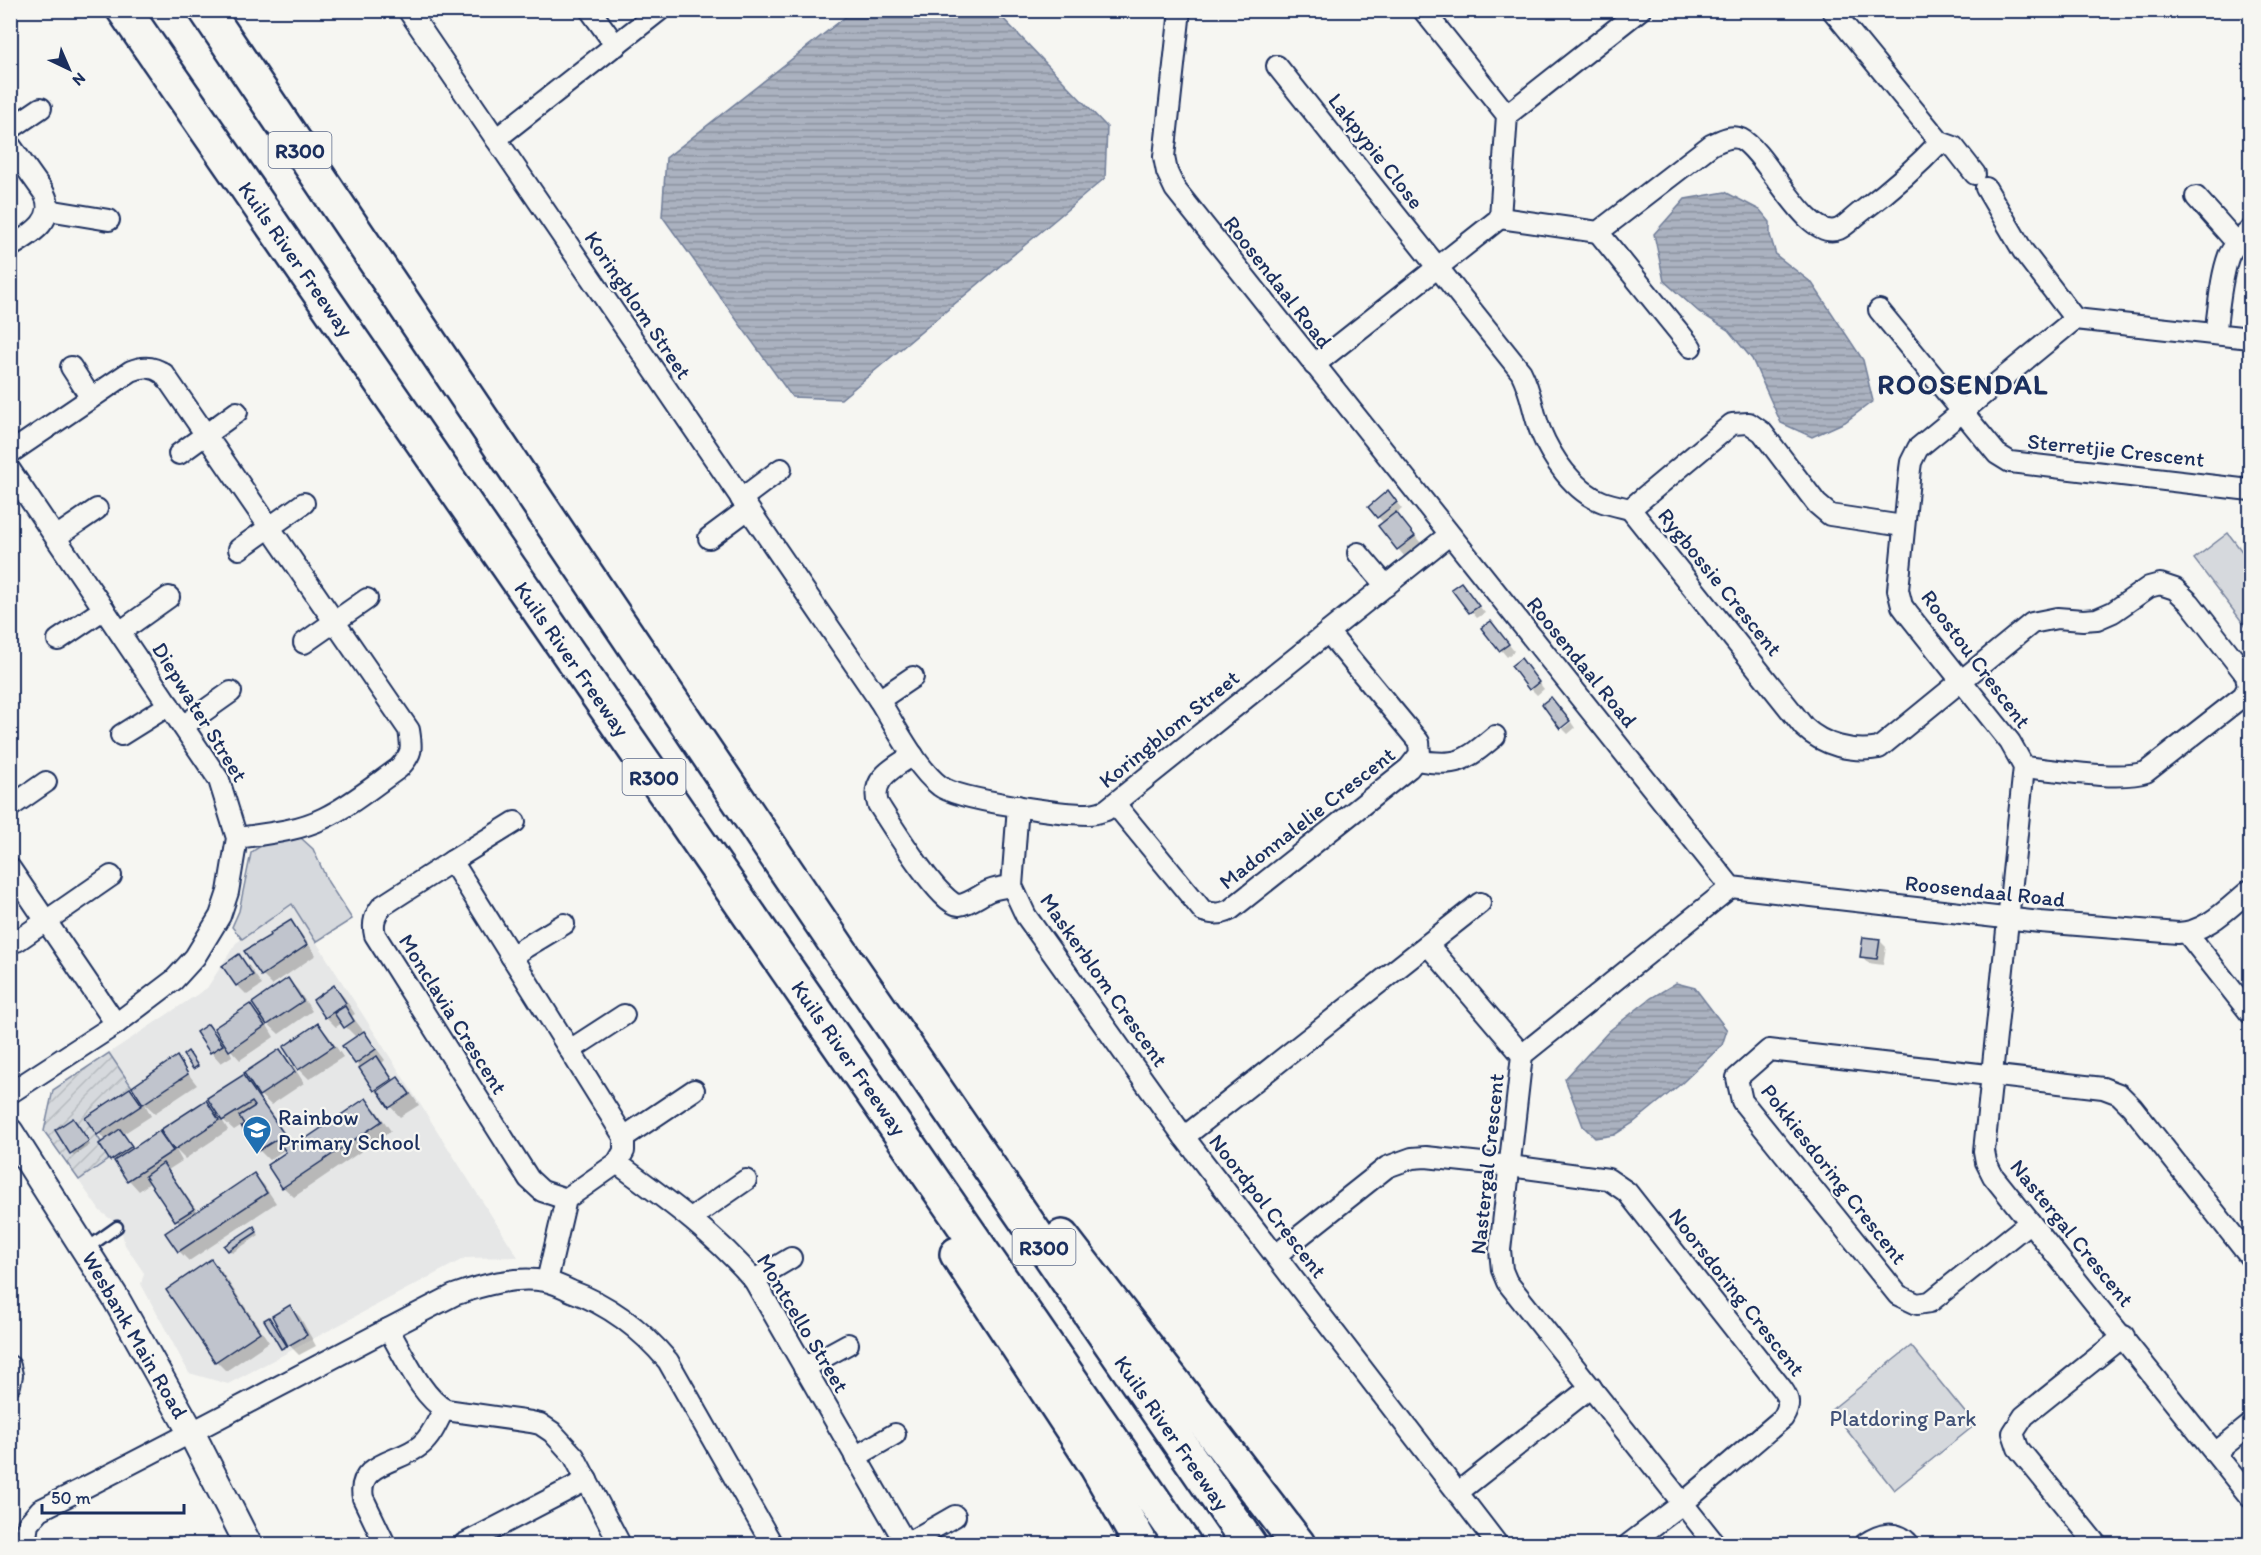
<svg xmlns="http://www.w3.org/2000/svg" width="2261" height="1555" viewBox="0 0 2261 1555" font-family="Itim,sans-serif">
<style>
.built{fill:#e6e7e7}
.green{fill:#d6d9dd;stroke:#78849e;stroke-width:1.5}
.garden{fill:url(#garden-furrows);stroke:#78849e;stroke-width:1.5}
.water{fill:url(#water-rules);stroke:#717e99;stroke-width:1.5}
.shadow{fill:#0003}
.building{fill:#c0c4cd;stroke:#1b2f5e;stroke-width:1.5}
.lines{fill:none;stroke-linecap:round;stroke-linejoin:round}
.service-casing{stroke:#1b2f5e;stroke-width:15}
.minor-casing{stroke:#1b2f5e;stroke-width:24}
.tertiary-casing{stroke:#1b2f5e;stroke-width:30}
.motorway-casing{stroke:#1b2f5e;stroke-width:38}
.service{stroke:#f6f6f2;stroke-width:10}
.minor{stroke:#f6f6f2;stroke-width:20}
.tertiary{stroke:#f6f6f2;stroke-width:26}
.motorway{stroke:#f6f6f2;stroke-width:33}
.labels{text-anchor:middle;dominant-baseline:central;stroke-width:4.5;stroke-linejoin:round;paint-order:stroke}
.shield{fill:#f6f6f2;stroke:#5d6b8a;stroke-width:1.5}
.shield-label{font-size:21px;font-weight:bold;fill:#1b2f5e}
.street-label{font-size:22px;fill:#1b2f5e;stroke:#f6f6f2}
.poi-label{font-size:22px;fill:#1b2f5e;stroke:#f6f6f2;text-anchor:start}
.park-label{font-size:22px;fill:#405177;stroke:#f6f6f2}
.district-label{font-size:28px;font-weight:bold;letter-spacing:1.5px;fill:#1b2f5e;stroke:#f6f6f2}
</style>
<defs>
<pattern id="garden-furrows" width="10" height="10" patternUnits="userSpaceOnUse" patternTransform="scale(1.5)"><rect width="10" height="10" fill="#d6d9dd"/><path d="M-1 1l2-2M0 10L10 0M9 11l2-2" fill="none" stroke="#b7bbc0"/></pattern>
<pattern id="water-rules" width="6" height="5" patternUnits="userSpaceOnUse" patternTransform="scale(1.5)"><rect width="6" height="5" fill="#abb2c0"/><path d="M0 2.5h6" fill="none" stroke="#8a919f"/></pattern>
</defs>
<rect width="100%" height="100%" fill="#f6f6f2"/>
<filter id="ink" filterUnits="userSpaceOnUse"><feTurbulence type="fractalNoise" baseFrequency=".0167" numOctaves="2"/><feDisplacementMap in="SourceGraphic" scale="12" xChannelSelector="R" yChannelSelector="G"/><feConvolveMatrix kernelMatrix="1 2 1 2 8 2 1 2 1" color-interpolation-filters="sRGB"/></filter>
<g filter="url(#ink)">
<path class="built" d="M292,904L518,1257L465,1258L228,1384L189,1373L141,1284L144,1273L125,1245L122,1233L113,1221L100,1211L44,1131L53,1090L207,988L236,943Z"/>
<g class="green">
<path d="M2228,533L2250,562V624L2246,627L2194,559Z"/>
<path d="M301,838L313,849L328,882L352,919L316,942L292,904L242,939L232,927L239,911L251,853C263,841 284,841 301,838Z"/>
<path d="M1911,1346L1975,1425L1894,1490L1831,1410Z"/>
</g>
<path class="garden" d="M109,1053L132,1087L86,1118L101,1142L99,1144L109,1159L79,1180L44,1131L53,1090Z"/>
<g class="water">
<path d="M853,11H996L1107,127L1105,178L841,399L792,397L662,216L666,158Z"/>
<path d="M1725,192L1760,210L1770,222V235L1776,255L1812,283L1863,360L1873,401L1845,422L1812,437L1781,423L1752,359L1728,330L1699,312L1664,281L1654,234L1685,199Z"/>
<path d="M1676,983L1695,988L1727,1030L1722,1045L1682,1083L1633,1123L1614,1135L1595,1138L1583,1126L1565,1079L1609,1031L1651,998Z"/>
</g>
<g class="shadow">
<path d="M1394,499L1402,509L1396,514L1421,543L1404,556L1380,527L1384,523L1378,517Z"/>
<path d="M1461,584L1485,613L1477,618L1453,590Z"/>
<path d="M1483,628L1497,629L1514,651L1507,657Z"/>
<path d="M1527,667L1544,689L1537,695L1531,689Z"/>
<path d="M1571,722L1575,728L1568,734L1563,729Z"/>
<path d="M290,922L300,932L316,955L272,985L262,975L273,935Z"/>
<path d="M1880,941L1886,947L1883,965L1868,963L1862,956Z"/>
<path d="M239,956L249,966L262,985L247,995L237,985L225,966Z"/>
<path d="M288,980L298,990L312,1011L279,1034L264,1020Z"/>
<path d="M334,987L344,997L355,1014L352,1016L385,1060L382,1063L395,1081L398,1079L408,1089L419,1105L400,1117L375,1090L356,1063L357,1038L342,1023L336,1027L326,1017Z"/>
<path d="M250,1006L264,1020L274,1037L240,1060L229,1048L232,1056L221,1063L211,1052L198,1033L208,1026L220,1037Z"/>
<path d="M318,1025L328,1035L343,1057L309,1079L299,1069L285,1048Z"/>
<path d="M280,1051L290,1061L304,1083L271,1105L260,1095L259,1096L295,1148L366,1100L376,1110L391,1131L294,1197L283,1187L288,1153L286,1149L269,1160L259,1150L242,1125L234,1130L221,1118L228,1130L185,1159L176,1150L182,1161L168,1170L198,1212L254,1175L264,1185L276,1203L189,1261L179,1251L180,1224L151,1182L139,1191L129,1180L101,1144L105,1141L88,1118L130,1089L139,1099L176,1058L197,1085L155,1113L145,1104L151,1116L123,1134L135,1149L159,1133L168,1142L205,1102L217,1114L242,1077L254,1088Z"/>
<path d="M75,1122L90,1145L74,1156L72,1153Z"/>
<path d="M254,1228L259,1235L232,1253L226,1246Z"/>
<path d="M211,1261L221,1271L269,1342L226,1371L216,1361Z"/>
<path d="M290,1307L300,1317L316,1346L299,1355L289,1345Z"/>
</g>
<g class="building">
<path d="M1388,490L1397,502L1377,518L1368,507Z"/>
<path d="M1396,512L1415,536L1397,550L1378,526Z"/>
<path d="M1461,582L1479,606L1469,613L1451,589Z"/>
<path d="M1491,621L1509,644L1499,651L1481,628Z"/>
<path d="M1521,658L1539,682L1529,690L1511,666Z"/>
<path d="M1551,697L1570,721L1560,729L1542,704Z"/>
<path d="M291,920L307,945L261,976L244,951L271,935L270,933Z"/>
<path d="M1863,937L1880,939L1877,959L1860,957Z"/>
<path d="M239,954L253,975L236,986L222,966Z"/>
<path d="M288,978L303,1001L267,1025L252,1003Z"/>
<path d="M334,985L346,1003L325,1018L313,1000Z"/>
<path d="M250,1004L265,1026L229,1051L214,1028Z"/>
<path d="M345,1006L354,1021L344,1028L334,1013Z"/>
<path d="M318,1023L334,1046L298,1070L283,1047Z"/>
<path d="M208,1024L223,1045L210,1053L196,1032Z"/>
<path d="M364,1031L376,1049L355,1064L342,1046Z"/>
<path d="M280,1049L295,1072L259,1096L244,1073Z"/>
<path d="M188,1051L198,1066L193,1069L183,1055Z"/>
<path d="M177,1056L188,1074L143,1104L132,1087Z"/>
<path d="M377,1056L392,1079L374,1091L359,1068Z"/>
<path d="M243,1075L293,1147L366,1098L382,1121L282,1188L267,1165L286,1152L277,1139L258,1151L241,1126L244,1124L239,1116L255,1106L252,1102L222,1121L207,1098Z"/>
<path d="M398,1077L410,1094L389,1108L378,1091Z"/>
<path d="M130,1088L142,1105L97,1135L85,1118Z"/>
<path d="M206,1100L219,1120L174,1150L160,1130Z"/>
<path d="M73,1118L89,1141L70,1154L55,1130Z"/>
<path d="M120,1129L132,1146L110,1161L99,1144Z"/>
<path d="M159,1131L173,1151L127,1181L114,1161Z"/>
<path d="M163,1163L194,1209L175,1221L145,1176Z"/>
<path d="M254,1173L267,1193L178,1252L165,1233Z"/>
<path d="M254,1226L257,1232L228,1251L224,1246Z"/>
<path d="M211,1259L260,1332L215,1362L166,1290Z"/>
<path d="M290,1305L307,1335L288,1346L272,1316Z"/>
<path d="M269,1317L287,1346L281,1349L264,1320Z"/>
</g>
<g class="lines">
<g class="service-casing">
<path id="service" d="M86,1249L117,1227"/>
</g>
<g class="minor-casing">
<g id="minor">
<path d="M408,10L496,139L660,10"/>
<path d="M590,10L616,46"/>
<path d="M1180,10L1164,157L1167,172L1175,189L1731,887L2040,922L2178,933C2207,932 2229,907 2250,890"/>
<path d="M1832,10L1940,142L1954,147L1975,174"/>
<path d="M1277,66L1521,372C1532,394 1532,409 1540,430C1551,457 1574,492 1603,502C1612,505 1622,507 1630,509"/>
<path d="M1507,115L1640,10"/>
<path d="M10,129L41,108"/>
<path d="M496,139L879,700C894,724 917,769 940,786C958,800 1062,814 1088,814C1095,814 1100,812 1106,810L1449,535"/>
<path d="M10,145L44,193C58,220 30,235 10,247"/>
<path d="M1986,188L2023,251L2075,319"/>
<path d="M2196,197L2237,243"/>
<path d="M48,210L109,220"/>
<path d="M1500,218L1598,232L1711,145C1720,141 1731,134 1741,139C1768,153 1806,243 1839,229C1846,226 1854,217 1861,212C1889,191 1916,168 1940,142"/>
<path d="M1598,232L1691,347"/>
<path d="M1879,310L1997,454L2010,462L2250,490"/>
<path d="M2215,334C2219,309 2220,279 2229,255C2234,245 2243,237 2250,230"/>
<path d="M2250,338L2075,319L1918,448L1911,462L1910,469L1898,590L1902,606L1908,614L2010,742L2024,767L1984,1151L1986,1162L1993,1176L2250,1497"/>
<path d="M1314,365L1500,218L1507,115L1423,10"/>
<path d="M71,367L91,398"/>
<path d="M10,453L131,371C143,366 153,366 164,374L409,730C412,749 413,753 399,768C375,785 351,805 324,818C298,831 266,834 237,838"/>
<path d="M179,454L237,412"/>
<path d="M10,470L219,780L237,838L228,892L220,916L195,957L174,980L116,1024L10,1093"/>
<path d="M741,499L781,469"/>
<path d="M1630,509L1804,727C1823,745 1852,753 1879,748L2032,623L2057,618L2083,620L2097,619L2113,612L2149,587L2160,584L2175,589L2190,603L2246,675L2248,687L2243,696L2146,772C2120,781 2054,770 2024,767"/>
<path d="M1630,509L1732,424L1749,423L1762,432L1817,504L1830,515L1903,526"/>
<path d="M56,537L97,509"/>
<path d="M709,538L748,509"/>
<path d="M239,549L304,503"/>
<path d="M1358,553L1386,586"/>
<path d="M120,632L169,597"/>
<path d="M58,640L104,609"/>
<path d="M304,643L367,599"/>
<path d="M879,700L913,677"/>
<path d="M183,726L231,692"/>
<path d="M121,735L169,705"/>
<path d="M913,755C895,767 870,778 878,804C889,821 941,906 959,905C969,904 980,895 989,891C996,888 1004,887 1012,886"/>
<path d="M1416,760C1457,767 1464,762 1495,736"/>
<path d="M1115,804L1203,911C1213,914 1220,915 1230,910L1409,768L1420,754L1419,742L1328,632"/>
<path d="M1018,806L1012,886L1026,916L1184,1137L1497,1544"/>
<path d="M10,807L46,782"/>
<path d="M452,861L515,822"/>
<path d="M10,868L116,1024"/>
<path d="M2187,933L2250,1013"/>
<path d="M17,941L111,876"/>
<path d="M1428,945L1522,1055"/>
<path d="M511,956L564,924"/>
<path d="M570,1050L624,1015"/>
<path d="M624,1137L694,1090"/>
<path d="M1184,1137L1480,903"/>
<path d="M617,1163C666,1199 715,1234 754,1280L906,1544"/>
<path d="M691,1218L746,1180"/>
<path d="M2030,1222L1930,1302L1917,1304L1898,1295L1742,1101L1737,1078L1769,1050L2103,1088L2119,1094L2132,1107L2250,1257"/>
<path d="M1276,1255L1387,1167L1412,1158L1426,1157L1510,1166L1608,1179L1627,1192L1782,1389C1790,1400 1790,1406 1783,1418L1682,1504L1629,1544"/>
<path d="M754,1280L791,1258"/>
<path d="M547,1281L566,1199L542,1191L529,1179L375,935C372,923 375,915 382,906L452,861L624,1137V1151L617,1163L566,1199"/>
<path d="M388,1329C403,1353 421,1397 446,1410L531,1422L540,1424L552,1432L574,1456L620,1544"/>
<path d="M10,1366L12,1375L10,1385"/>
<path d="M804,1368L848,1344"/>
<path d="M2215,1453L2250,1425"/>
<path d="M855,1457L895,1434"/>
<path d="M1457,1493L1591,1387"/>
<path d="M25,1544L28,1524L40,1510C179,1441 315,1366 454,1295C483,1285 514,1276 545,1281C554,1283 563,1287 571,1291C610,1305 641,1329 668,1361L772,1544"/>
<path d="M385,1544L363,1498C356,1462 400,1463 421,1445C432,1436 437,1422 444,1409"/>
<path d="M464,1544L587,1480"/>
<path d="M906,1544L955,1516"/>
<path d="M1715,1544L1507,1282L1502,1270L1500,1250L1522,1055L1731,887"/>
<path d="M1865,1544C1879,1534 1896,1529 1909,1544"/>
<path d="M2096,1544L2018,1448L2013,1433L2024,1416L2124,1336"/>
</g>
</g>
<g class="tertiary-casing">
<path id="tertiary" d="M10,1132L115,1297L191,1432L248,1544"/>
</g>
<g class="motorway-casing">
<g id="motorway">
<path d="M124,10L1184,1544"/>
<path d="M206,10L839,949L1249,1544"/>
<path d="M1062,1237L1298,1544"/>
<path d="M957,1254L1097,1467L1141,1544"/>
</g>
</g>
<use href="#service" class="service"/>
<use href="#minor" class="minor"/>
<use href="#tertiary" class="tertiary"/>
<use href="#motorway" class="motorway"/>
</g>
</g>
<defs>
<g id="school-pin" transform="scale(1.5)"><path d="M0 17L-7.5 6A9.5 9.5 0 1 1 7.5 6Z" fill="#1f6fb2" stroke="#f6f6f2"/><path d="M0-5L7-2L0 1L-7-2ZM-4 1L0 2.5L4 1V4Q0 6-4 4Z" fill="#fff"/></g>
</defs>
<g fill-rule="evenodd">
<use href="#school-pin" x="257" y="1130"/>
</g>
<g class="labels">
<g class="shield">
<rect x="268.5" y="132" width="63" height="36" rx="4.5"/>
<rect x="622.5" y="759" width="63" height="36" rx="4.5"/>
<rect x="1012.5" y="1229" width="63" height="36" rx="4.5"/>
</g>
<g class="shield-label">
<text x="300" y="150">R300</text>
<text x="654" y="777">R300</text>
<text x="1044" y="1247">R300</text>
</g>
<g class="street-label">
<text transform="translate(1376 151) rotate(52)">Lakpypie Close</text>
<text transform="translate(296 259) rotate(55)">Kuils River Freeway</text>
<text transform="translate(1278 282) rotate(52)">Roosendaal Road</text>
<text transform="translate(638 305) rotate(56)">Koringblom Street</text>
<text transform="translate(2116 450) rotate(6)">Sterretjie Crescent</text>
<text transform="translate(1720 582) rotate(51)">Rygbossie Crescent</text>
<text transform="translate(572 659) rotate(55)">Kuils River Freeway</text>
<text transform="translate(1976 659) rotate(53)">Roostou Crescent</text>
<text transform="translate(1582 662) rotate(51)">Roosendaal Road</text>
<text transform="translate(200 712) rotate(58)">Diepwater Street</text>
<text transform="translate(1169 729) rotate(-39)">Koringblom Street</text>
<text transform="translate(1307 818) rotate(-38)">Madonnalelie Crescent</text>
<text transform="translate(1985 891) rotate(6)">Roosendaal Road</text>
<text transform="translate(1104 980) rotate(55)">Maskerblom Crescent</text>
<text transform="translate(453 1014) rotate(58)">Monclavia Crescent</text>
<text transform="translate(849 1058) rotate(55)">Kuils River Freeway</text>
<text transform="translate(1487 1164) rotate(-84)">Nastergal Crescent</text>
<text transform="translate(1834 1174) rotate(52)">Pokkiesdoring Crescent</text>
<text transform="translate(1268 1206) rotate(52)">Noordpol Crescent</text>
<text transform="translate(2072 1233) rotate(51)">Nastergal Crescent</text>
<text transform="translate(1737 1292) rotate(52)">Noorsdoring Crescent</text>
<text transform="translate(803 1323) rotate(59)">Montcello Street</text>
<text transform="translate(135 1335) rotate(60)">Wesbank Main Road</text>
<text transform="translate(1172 1433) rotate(55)">Kuils River Freeway</text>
</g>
<g class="poi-label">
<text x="278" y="1117">Rainbow<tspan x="278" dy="25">Primary School</tspan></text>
</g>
<g class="park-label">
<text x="1903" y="1418">Platdoring Park</text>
</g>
<g class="district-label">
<text x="1963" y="384">ROOSENDAL</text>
</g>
</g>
<rect width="2261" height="1555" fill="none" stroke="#f6f6f2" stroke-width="36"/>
<rect x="18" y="18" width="2225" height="1519" fill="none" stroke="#1b2f5e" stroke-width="2" filter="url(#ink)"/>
<g transform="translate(69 69) rotate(136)" stroke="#f6f6f2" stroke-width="4.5" paint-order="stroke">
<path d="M0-4.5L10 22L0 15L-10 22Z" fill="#1b2f5e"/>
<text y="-9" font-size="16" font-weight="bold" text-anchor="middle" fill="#1b2f5e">N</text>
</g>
<path d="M42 1504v9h142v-9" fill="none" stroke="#1b2f5e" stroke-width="3"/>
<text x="51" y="1504" font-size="18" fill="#1b2f5e" stroke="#f6f6f2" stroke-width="4.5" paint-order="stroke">50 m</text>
</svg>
